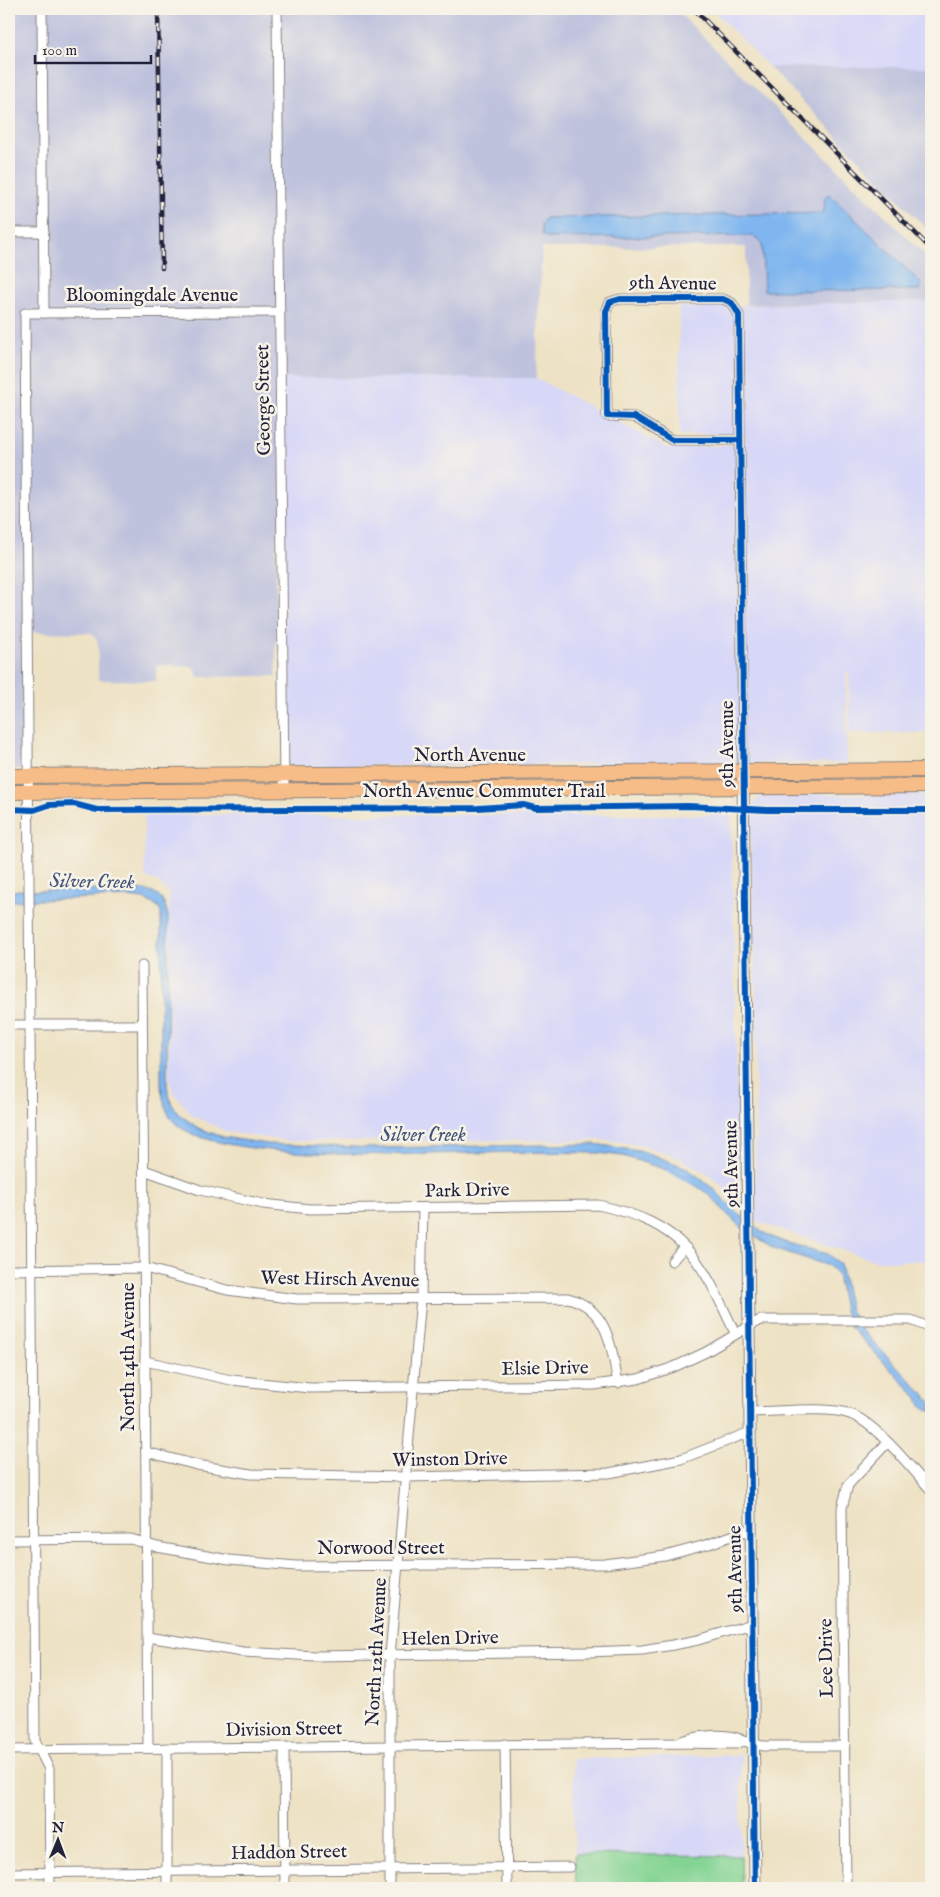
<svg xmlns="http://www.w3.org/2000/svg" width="940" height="1897" viewBox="0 0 940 1897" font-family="'IM FELL English',serif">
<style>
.built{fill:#d7d7f8}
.industrial{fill:#bfc2dd}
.green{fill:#83d393;stroke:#527a67}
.water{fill:#7fb6ef;stroke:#506c95}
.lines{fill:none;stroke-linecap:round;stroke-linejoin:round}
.stream{stroke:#7fb6ef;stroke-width:2.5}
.minor-casing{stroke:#888280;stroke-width:11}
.tertiary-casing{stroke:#888280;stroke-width:13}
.primary-casing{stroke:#888280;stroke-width:16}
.minor{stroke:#fff;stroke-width:9}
.tertiary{stroke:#fff;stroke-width:11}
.primary{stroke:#f7bd88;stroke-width:14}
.rail-casing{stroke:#22223b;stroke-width:4.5}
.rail{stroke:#f7f3e8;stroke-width:2.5;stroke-dasharray:8;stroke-linecap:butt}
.cycleway-casing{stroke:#f7f3e8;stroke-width:9}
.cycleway{stroke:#0057b8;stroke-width:6}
.labels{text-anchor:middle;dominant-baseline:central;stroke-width:5;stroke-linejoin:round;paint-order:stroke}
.street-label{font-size:19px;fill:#22223b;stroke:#f7f3e8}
.water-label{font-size:20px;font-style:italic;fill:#43567a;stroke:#f7f3e8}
</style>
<rect width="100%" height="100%" fill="#f7f3e8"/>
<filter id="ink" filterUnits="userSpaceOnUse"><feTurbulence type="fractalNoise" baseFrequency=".02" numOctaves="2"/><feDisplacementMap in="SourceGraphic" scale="10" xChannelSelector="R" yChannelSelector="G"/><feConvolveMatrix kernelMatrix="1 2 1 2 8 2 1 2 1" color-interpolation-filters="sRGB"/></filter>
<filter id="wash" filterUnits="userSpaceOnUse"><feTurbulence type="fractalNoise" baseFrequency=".0096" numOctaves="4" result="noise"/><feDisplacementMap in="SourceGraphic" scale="20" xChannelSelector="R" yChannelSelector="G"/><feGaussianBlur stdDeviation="1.12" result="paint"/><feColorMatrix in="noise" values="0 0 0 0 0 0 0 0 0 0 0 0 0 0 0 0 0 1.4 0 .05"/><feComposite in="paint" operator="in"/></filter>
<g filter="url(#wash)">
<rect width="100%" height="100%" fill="#eee2c4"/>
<g class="built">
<path d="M712,9H931V67H769Z"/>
<path d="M931,301V733H850L849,672L846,671L847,763L287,766L280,378H536L667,448L745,444V433L680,435L679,307Z"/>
<path d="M931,794V1261H876L755,1221L756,997L750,814L756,801L761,796L767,795Z"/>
<path d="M144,815H731L739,1200L708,1174L675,1156L647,1147L622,1142L602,1140L287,1141L227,1132L192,1115L173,1092L169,1079V893L158,882L145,877Z"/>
<path d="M741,1755V1856L575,1854L573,1759Z"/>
</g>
<g class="industrial">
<path d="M9,9H675L931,261V301L746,305V247L542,248L536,378H280L283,536L276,537V676L198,677L194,667L157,665L156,681L98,680V642L92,633L22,632V769H9Z"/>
<path d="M769,67H931V233Z"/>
</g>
<path class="green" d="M575,1854L741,1856L742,1888H576Z"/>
<g class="water">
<path d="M829,194L921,283L920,290L767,291L764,290L762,246L761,241L753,236L548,238L542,235L541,225L545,218L821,213L824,211L825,197Z"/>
<path d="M133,888C154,892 163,893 168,916L167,1086L171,1103L180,1115L198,1128L223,1137L268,1144L378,1148L595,1144L645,1152L687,1168L715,1190L734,1210L762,1232L784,1242L828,1254L840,1264L850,1310L861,1329L931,1402V1412L920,1404L918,1398L851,1328L844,1310L837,1274L829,1266L774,1248L762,1241L737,1224L707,1193L676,1173L623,1156L597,1153C555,1152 513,1152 472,1153C413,1154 213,1163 174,1122C165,1113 163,1098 161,1087V913L159,907L144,899L126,897L9,901V892L18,890L48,891Z"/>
</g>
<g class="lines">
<path class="stream" d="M667,1170L693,1184"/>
</g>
</g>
<g filter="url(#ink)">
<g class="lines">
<g class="minor-casing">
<g id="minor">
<path d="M42,9L44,313"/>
<path d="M277,9L284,790"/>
<path d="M9,232H44"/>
<path d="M740,440H672L634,417L607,416L606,311L610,302L620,299H723L732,303L739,315C741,468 742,620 743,772"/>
<path d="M142,966L148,1748"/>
<path d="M9,1025H142"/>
<path d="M144,1170L200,1190L263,1204L310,1209L598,1205C685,1224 700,1258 735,1333"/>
<path d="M672,1261L684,1247"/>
<path d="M9,1270L145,1268L227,1290L297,1299L568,1298C609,1309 611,1347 618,1383"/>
<path d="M145,1361L231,1380L310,1388L594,1385L638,1379L674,1367L706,1352L760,1320H911L931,1328"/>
<path d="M750,1412C777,1412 826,1406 850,1414C876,1423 912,1469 931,1490"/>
<path d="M146,1452L197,1465L251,1474L407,1477L609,1473L681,1459L750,1432"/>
<path d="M9,1540L131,1539L157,1547L229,1560L296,1566L605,1564L665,1556L709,1544L751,1529"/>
<path d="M147,1637L243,1652L315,1656L587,1652L642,1650L673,1645L698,1640L752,1624"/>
<path d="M679,1742C694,1736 730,1731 743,1741"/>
<path d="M505,1744L507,1888"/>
<path d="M284,1747L285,1888"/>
<path d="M167,1748V1888"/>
<path d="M9,1750L679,1743L736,1744L743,1741L763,1746H845"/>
<path d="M9,1873L570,1867"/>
<path d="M50,1888L49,1769L35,1741L25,313L280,312"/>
<path d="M390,1888V1656L421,1298L423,1208"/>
<path d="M846,1888L842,1508L848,1485L887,1443"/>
</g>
</g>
<g class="tertiary-casing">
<path id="tertiary" d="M743,772L755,1888"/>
</g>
<g class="primary-casing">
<g id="primary">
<path d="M9,776L931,770"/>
<path d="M9,792L931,786"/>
</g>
</g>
<use href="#minor" class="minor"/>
<use href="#tertiary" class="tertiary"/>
<use href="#primary" class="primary"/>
<g class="rail-casing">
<g id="rail">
<path d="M158,9L162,268"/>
<path d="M694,9L931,249"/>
</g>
</g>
<use href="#rail" class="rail"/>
<g class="cycleway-casing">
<g id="cycleway">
<path d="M740,440H672L634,417L607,416L606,311L610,302L620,299H723L732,303L739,315C745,840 749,1364 755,1888"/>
<path d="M9,809L34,810L49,805L74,804L97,810L478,808L523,805L536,808L688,806L768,810H931"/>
</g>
</g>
<use href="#cycleway" class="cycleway"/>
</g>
</g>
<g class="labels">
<g class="street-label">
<text transform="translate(673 284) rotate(1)">9th Avenue</text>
<text x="152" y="296">Bloomingdale Avenue</text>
<text transform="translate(264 400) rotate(-91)">George Street</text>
<text transform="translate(728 744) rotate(-90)">9th Avenue</text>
<text x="470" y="756">North Avenue</text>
<text x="484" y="792">North Avenue Commuter Trail</text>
<text transform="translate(732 1164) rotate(-91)">9th Avenue</text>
<text transform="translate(467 1191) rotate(-1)">Park Drive</text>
<text transform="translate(340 1280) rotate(1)">West Hirsch Avenue</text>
<text transform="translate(129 1357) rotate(-90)">North 14th Avenue</text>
<text transform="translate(545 1369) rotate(-1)">Elsie Drive</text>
<text transform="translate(450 1460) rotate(-1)">Winston Drive</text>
<text x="381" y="1549">Norwood Street</text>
<text transform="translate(736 1569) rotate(-91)">9th Avenue</text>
<text transform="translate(450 1639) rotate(-1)">Helen Drive</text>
<text transform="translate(377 1652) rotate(-87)">North 12th Avenue</text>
<text transform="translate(827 1658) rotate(-91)">Lee Drive</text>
<text transform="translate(284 1730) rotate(-1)">Division Street</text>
<text transform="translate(289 1853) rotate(-1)">Haddon Street</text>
</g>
<g class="water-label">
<text transform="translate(92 882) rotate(1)">Silver Creek</text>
<text x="423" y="1135">Silver Creek</text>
</g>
</g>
<rect width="940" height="1897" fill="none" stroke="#f7f3e8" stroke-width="30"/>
<g transform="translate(58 1840) rotate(1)" stroke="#f7f3e8" stroke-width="4" paint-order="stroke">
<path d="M0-4L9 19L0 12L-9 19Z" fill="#22223b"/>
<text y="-8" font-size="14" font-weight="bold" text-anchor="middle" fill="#22223b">N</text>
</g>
<path d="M35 55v8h116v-8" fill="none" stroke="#22223b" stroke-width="2.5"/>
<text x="42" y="55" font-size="15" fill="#22223b" stroke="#f7f3e8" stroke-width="4" paint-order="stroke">100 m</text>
</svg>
